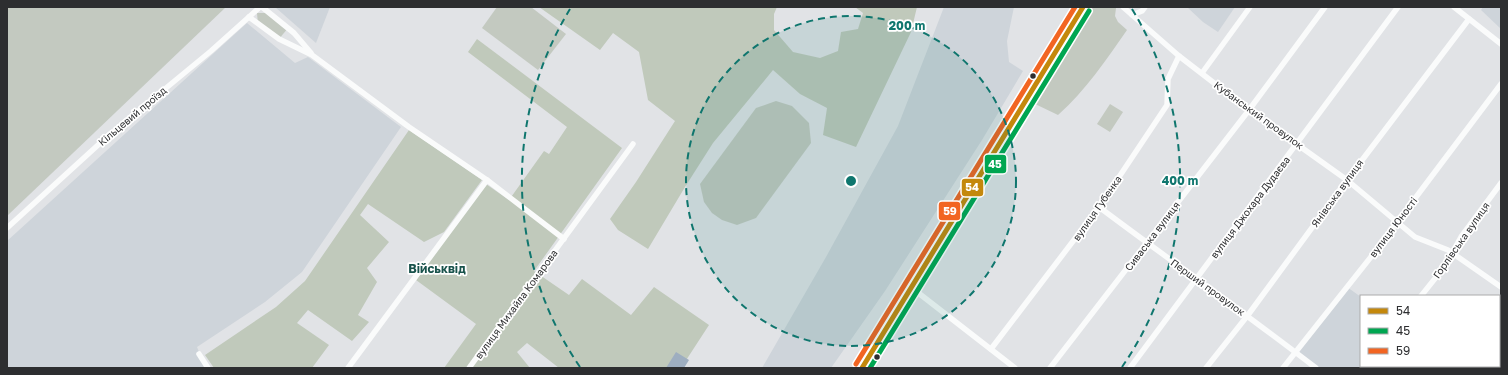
<svg xmlns="http://www.w3.org/2000/svg" width="1508" height="375" viewBox="0 0 1508 375" font-family="'Golos Text',sans-serif">
<style>
.built{fill:#ced4da}
.green{fill:#c3c9c0}
.forest{fill:#c0c9bb}
.water{fill:#9eaec0}
.lines{fill:none;stroke-linecap:round;stroke-linejoin:round}
.minor{stroke:#fafbfb;stroke-width:5.5}
.major{stroke:#fafbfb;stroke-width:7}
.bus-1-casing{stroke:#fff;stroke-width:8}
.bus-2-casing{stroke:#fff;stroke-width:8}
.bus-3-casing{stroke:#fff;stroke-width:8}
.bus-1{stroke:#c4880c;stroke-width:5}
.bus-2{stroke:#00a651;stroke-width:5}
.bus-3{stroke:#f26522;stroke-width:5}
.ring{fill:none;stroke:#0f766e;stroke-width:2;stroke-dasharray:7 5}
.bus-dot{fill:#2d2e30;stroke:#fff;stroke-width:1.5}
.labels{text-anchor:middle;dominant-baseline:central;stroke-width:3.5;stroke-linejoin:round;paint-order:stroke}
.street-label{font-size:10px;fill:#2d2e30;stroke:#fff}
.quarter-label{font-size:12px;font-weight:bold;fill:#18524b;stroke:#fff}
.centre{fill:#0f766e;stroke:#fff;stroke-width:2}
.ring-label{font-size:12px;text-anchor:middle;font-weight:bold;fill:#0f766e;stroke:#fff;stroke-width:3.5;stroke-linejoin:round;paint-order:stroke}
.line-badge{stroke:#fff;stroke-width:1.5}
.badge-label{font-size:11px;text-anchor:middle;font-weight:bold;fill:#fff}
</style>
<rect width="100%" height="100%" fill="#e1e3e6"/>
<g class="built">
<path d="M275,7H330L316,43Z"/>
<path d="M944,7H1014L1007,41L1009,62L1023,71L982,140L885,291L831,368H762L826,257L898,126Z"/>
<path d="M1187,7H1235L1218,32L1203,22Z"/>
<path d="M1483,7H1501V29L1481,10Z"/>
<path d="M247,23L295,63L308,57L401,127L302,272L265,302L197,347L205,366L201,368H7V241Z"/>
<path d="M1347,287L1361,297V366H1366L1365,368H1316L1295,352Z"/>
</g>
<g class="green">
<path d="M7,7H226L7,216Z"/>
<path d="M497,7H531L566,34L538,70L482,28Z"/>
<path d="M1091,7H1114L1116,8L1115,16L1118,22L1127,30C1106,60 1086,90 1058,115L1033,103Z"/>
<path d="M257,13H269L288,28L279,39L258,24Z"/>
<path d="M776,101L792,106L809,123L811,143L756,218L737,225L722,220L712,213L704,202L700,184L756,108Z"/>
<path d="M1110,104L1123,112L1110,132L1097,124Z"/>
</g>
<g class="forest">
<path d="M539,7H777L774,14V30L793,52L820,58L838,51L841,32L858,29L863,13L855,7H917L911,32L856,147L823,135L827,108L800,94L773,70L713,143L685,187L648,249L618,230L610,219L636,182L675,121L648,100L639,52L613,33L600,50Z"/>
<path d="M477,39L622,148L534,271L569,295L582,279L631,315L654,287L709,325L681,368H559L527,343L517,352L530,368H444L476,324L416,280L486,184L509,200L544,151L549,154L567,127L468,52Z"/>
<path d="M409,130L482,180L444,232L424,242L368,204L360,215L389,242L367,268L377,282L358,315L369,322L352,341L308,310L297,323L329,345L312,368H214L205,355L276,307L305,281Z"/>
</g>
<path class="water" d="M676,352L689,360L684,368H666Z"/>
<g class="lines">
<g class="minor">
<path d="M262,7L294,33L311,53"/>
<path d="M1123,7L1179,56L1249,110L1347,180L1415,237L1448,250L1501,287"/>
<path d="M1454,7L1501,44"/>
<path d="M1132,15L1142,11L1145,7"/>
<path d="M249,17L279,39L312,55L409,127L487,180L564,239"/>
<path d="M1202,73L1250,7"/>
<path d="M1099,207C1171,261 1245,313 1316,368"/>
<path d="M7,228L109,135L211,51L260,7"/>
<path d="M912,288L1015,368"/>
<path d="M1421,296L1445,266L1461,237L1501,183"/>
<path d="M991,349L1099,207L1167,105L1168,79L1179,56"/>
<path d="M199,354L208,368"/>
<path d="M348,368L487,180"/>
<path d="M469,368L633,144"/>
<path d="M1050,368L1249,110L1325,7"/>
<path d="M1130,368L1398,7"/>
<path d="M1206,368L1248,315L1347,180L1469,19"/>
<path d="M1283,368L1374,253L1501,84"/>
<path d="M1365,368L1366,366"/>
</g>
<path class="major" d="M862,368L1083,7"/>
<g class="bus-1-casing">
<path id="bus-1" d="M862,368L1083,7"/>
</g>
<g class="bus-2-casing">
<path id="bus-2" d="M870,368L1089,11"/>
</g>
<g class="bus-3-casing">
<path id="bus-3" d="M856,364L1075,7"/>
</g>
<use href="#bus-1" class="bus-1"/>
<use href="#bus-2" class="bus-2"/>
<use href="#bus-3" class="bus-3"/>
</g>
<circle cx="851" cy="181" r="165" fill="#0f766e" fill-opacity=".12"/>
<g class="ring">
<circle cx="851" cy="181" r="165"/>
<path d="M580 367A329 329 0 0 1 570 9M1132 9A329 329 0 0 1 1122 367"/>
</g>
<g class="bus-dot">
<circle cx="1033" cy="76" r="3.5"/>
<circle cx="877" cy="357" r="3.5"/>
</g>
<g class="labels">
<g class="street-label">
<text transform="translate(1259 115) rotate(36)">Кубанський провулок</text>
<text transform="translate(132 116) rotate(-40)">Кільцевий проїзд</text>
<text transform="translate(1337 193) rotate(-54)">Янівська вулиця</text>
<text transform="translate(1250 207) rotate(-53)">вулиця Джохара Дудаєва</text>
<text transform="translate(1097 208) rotate(-55)">вулиця Губенка</text>
<text transform="translate(1393 227) rotate(-53)">вулиця Юності</text>
<text transform="translate(1152 236) rotate(-53)">Сиваська вулиця</text>
<text transform="translate(1461 240) rotate(-55)">Горлівська вулиця</text>
<text transform="translate(1208 287) rotate(36)">Перший провулок</text>
<text transform="translate(516 304) rotate(-54)">вулиця Михайла Комарова</text>
</g>
<g class="quarter-label">
<text x="437" y="268">Військвід</text>
</g>
</g>
<circle cx="851" cy="181" r="6" class="centre"/>
<g class="ring-label">
<text x="907" y="30">200 m</text>
<text x="1180" y="185">400 m</text>
</g>
<g class="line-badge">
<rect x="984" y="154" width="23" height="20" rx="4" fill="#00a651"/>
<rect x="961" y="178" width="23" height="19" rx="4" fill="#c4880c"/>
<rect x="938" y="201" width="23" height="20" rx="4" fill="#f26522"/>
</g>
<g class="badge-label">
<text x="995" y="168">45</text>
<text x="972" y="191">54</text>
<text x="950" y="215">59</text>
</g>
<rect width="1508" height="375" fill="none" stroke="#2d2e30" stroke-width="16"/>
<rect x="1360" y="295" width="140" height="72" fill="#ffffff" stroke="#ababac"/>
<rect x="1368" y="308" width="20" height="6" fill="#c4880c" stroke="#ababac"/>
<text x="1396" y="315" font-size="12" fill="#2d2e30">54</text>
<rect x="1368" y="328" width="20" height="6" fill="#00a651" stroke="#ababac"/>
<text x="1396" y="335" font-size="12" fill="#2d2e30">45</text>
<rect x="1368" y="348" width="20" height="6" fill="#f26522" stroke="#ababac"/>
<text x="1396" y="355" font-size="12" fill="#2d2e30">59</text>
</svg>
